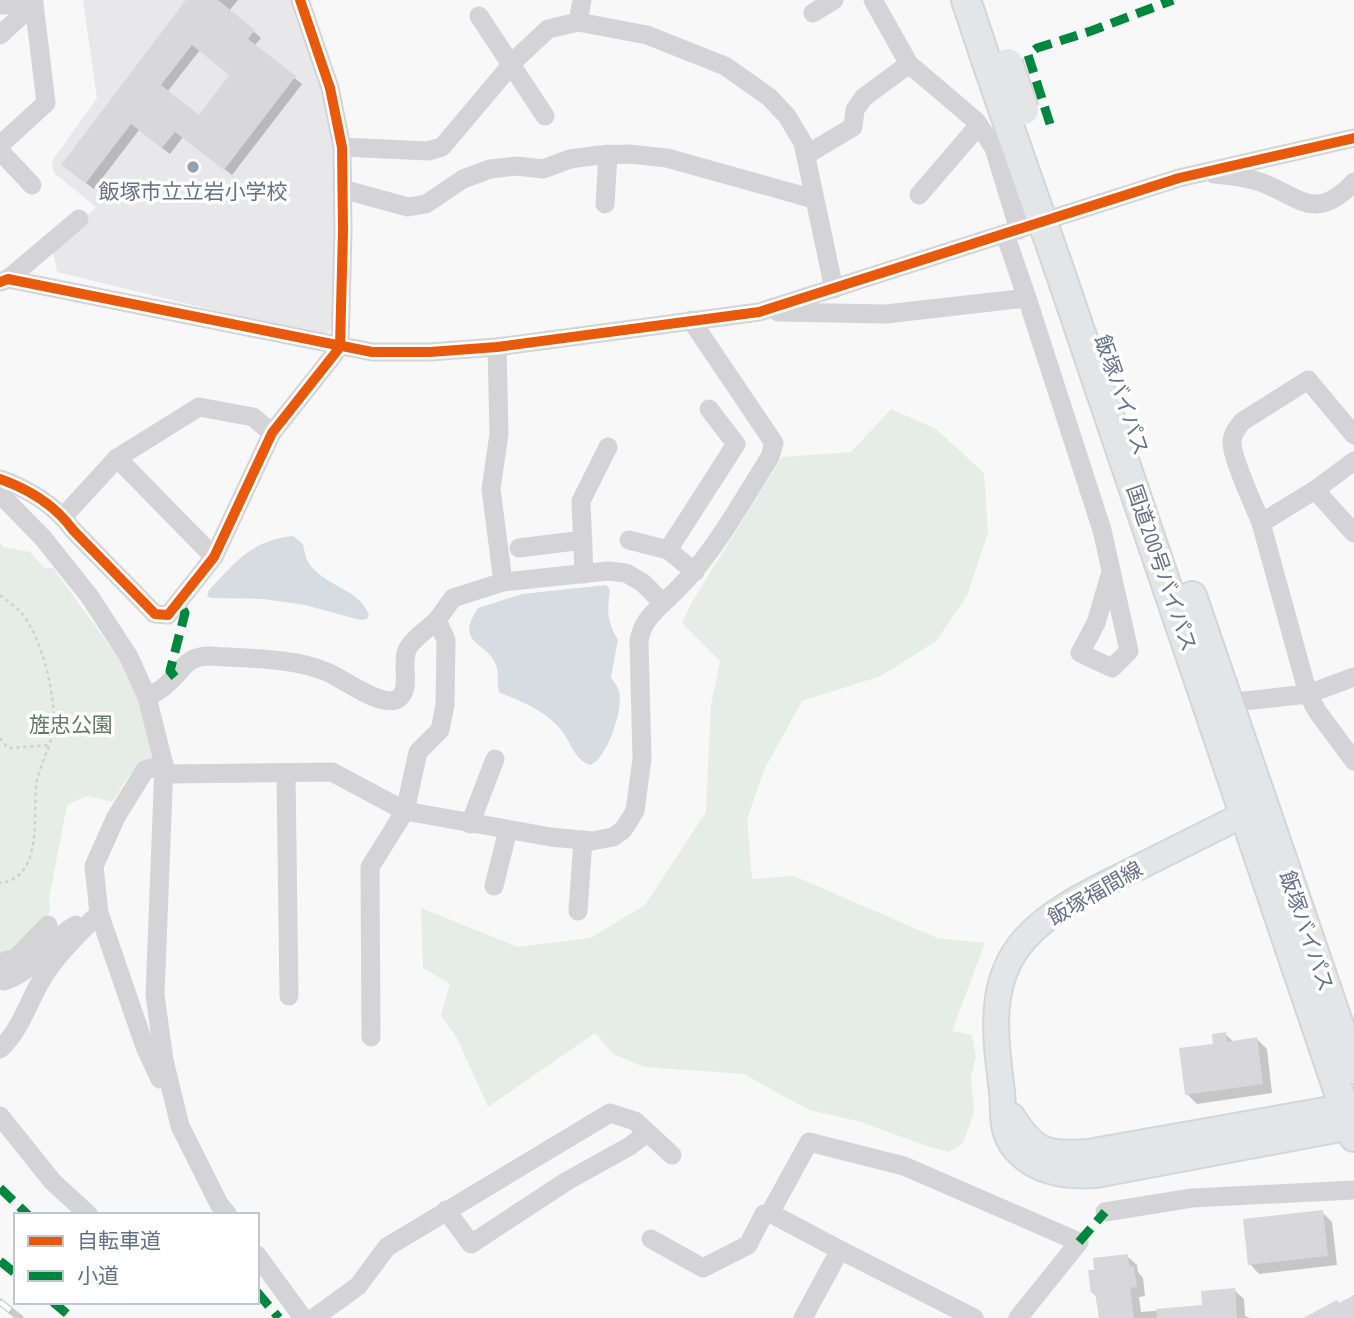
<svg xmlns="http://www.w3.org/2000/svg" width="1354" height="1318" viewBox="0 0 1354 1318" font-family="'PT Sans Narrow','Noto Sans JP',sans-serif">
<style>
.built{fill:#e8e8ea}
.green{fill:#e6ece6}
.water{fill:#d7dce1}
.shadow{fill:#0003;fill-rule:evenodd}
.building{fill:#d8d8da;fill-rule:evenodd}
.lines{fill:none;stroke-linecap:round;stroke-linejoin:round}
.major-casing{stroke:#d4d6d8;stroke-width:28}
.highway-casing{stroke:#d4d5d7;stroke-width:32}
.path{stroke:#d1d1d3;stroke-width:2.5;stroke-dasharray:3.5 3.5;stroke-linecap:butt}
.minor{stroke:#d4d4d6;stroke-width:19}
.major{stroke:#e4e5e6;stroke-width:24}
.highway{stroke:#e4e5e6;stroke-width:28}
.rail-casing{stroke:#cacbcd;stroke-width:7}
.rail{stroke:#fff;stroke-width:4.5;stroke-dasharray:13;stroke-linecap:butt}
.highway-bridge-casing{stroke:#d4d5d7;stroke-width:32;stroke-linecap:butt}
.highway-bridge{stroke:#e4e5e6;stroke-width:28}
.quiet{stroke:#00873e;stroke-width:9;stroke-dasharray:18 9;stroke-linecap:butt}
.cycleway-casing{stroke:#fff;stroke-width:15}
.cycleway{stroke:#e8590c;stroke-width:10}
.poi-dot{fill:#98a0b1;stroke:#fff;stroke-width:2.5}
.labels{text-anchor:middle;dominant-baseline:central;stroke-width:7;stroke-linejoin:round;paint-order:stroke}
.poi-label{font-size:21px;fill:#65708b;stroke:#fff}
.street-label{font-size:21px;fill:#65708b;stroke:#fff}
.park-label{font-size:21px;fill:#617b63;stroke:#fff}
</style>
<rect width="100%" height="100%" fill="#f8f8f8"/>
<path class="built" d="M83,0H294L314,56L333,141L335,226L333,324L329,332L320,336L57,272L53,251L96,207L54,173L52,161L97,98Z"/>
<g class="green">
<path d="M891,409L936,429L984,473L988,533L967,596L936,641L881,676L802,701L764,770L747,819L752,879L794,876L937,938L985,943L952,1031L972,1035L976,1057L971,1077L974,1112L963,1143L949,1152L927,1146L858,1121L809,1110L744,1074L644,1067L613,1054L595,1033L488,1107L457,1038L441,1015L450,984L423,968L421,908L518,947L590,938L645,905L706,812L711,705L720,661L682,623L692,602L782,457L851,452Z"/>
<path d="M0,542L3,547L30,552L44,568H53L126,668L149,724L157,759C133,761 125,784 112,802L88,796L67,805L49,899L50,912L22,944L0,956Z"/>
</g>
<g class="water">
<path d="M293,536L303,544C304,548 305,555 307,560C321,586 360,588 369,615L367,619L360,620L305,605L263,599L211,598L207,596L209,590C236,561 251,541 293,536Z"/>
<path d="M606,585L610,590C607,613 607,620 618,640L611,677C613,681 618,687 619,691C624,708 607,760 590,765C573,758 572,744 562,731C547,712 522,701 500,693C495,683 500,675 496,665C486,640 454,645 478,608L522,594Z"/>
</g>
<g class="shadow">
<path d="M188,0H238L229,11L261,38L254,46L302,84L232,175L183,137L170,154L139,130L94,189L71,172ZM200,50L231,76L200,117L167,92Z"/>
<path d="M1225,1034L1234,1042L1257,1039L1267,1049L1272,1093L1197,1104L1187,1094L1215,1045Z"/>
<path d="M1322,1212L1332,1222L1337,1265L1259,1274L1250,1264Z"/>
<path d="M1127,1256L1137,1265L1138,1272L1143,1278L1145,1296L1139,1297L1141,1312L1204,1307L1234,1290L1244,1299L1245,1316L1250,1318H1099L1097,1297L1092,1292Z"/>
</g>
<g class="building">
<path d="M186,0H218L255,30L248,39L296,76L224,170L175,132L162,148L131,124L86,183L61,165ZM192,45L229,75L199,115L161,85Z"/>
<path d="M1226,1032L1227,1042L1257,1037L1263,1084L1185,1095L1179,1048L1213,1044L1212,1034Z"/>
<path d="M1323,1210L1328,1256L1248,1265L1243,1219Z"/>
<path d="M1128,1254L1129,1265L1134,1267L1137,1287L1130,1288L1134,1318H1099L1095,1293H1091L1088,1270H1094L1093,1258Z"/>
<path d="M1235,1288L1237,1318H1157L1156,1309L1202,1305L1201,1291Z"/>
<path d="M1354,1295V1318H1303L1337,1300L1339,1303Z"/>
</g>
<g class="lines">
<g class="major-casing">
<g id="major">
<path d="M1245,814C1207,833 1169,852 1131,871C1094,890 1052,908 1024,940C986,983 996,1040 1002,1092C1004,1113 1000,1130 1014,1148C1034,1173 1067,1177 1096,1175L1335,1130"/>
<path d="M1012,1116C1035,1152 1047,1155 1088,1152L1325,1110"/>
</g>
</g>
<g class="highway-casing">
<g id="highway">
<path d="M966,0L988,66"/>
<path d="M1058,266L1354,1137"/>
<path d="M1192,596L1354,1069"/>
</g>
</g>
<g class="path">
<path d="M0,595C7,601 15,606 21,612C42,638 57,697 53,730C50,750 38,767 36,787C33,816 43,878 0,883"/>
<path d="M0,738L8,748L50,745"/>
</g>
<g class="minor">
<path d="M873,0L909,64L976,121L994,148L1019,230"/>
<path d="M0,5L34,4L46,103L0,145"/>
<path d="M813,13L834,0"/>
<path d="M479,16L545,116"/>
<path d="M578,22L582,0"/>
<path d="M0,35L34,4"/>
<path d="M342,147L428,151L442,147L516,59L548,29L578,22L647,35L725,66L769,97L787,116L803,143L834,289"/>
<path d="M0,151L32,185"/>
<path d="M806,155L853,127L855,110L863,98L909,64"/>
<path d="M1214,174C1227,175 1244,177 1257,181C1298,194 1313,225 1354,182"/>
<path d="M342,189L408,207L426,204L463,179L490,169L517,166L543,169L570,159L599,155L629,154L667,158L814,199"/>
<path d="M919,195L979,125"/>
<path d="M605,204L608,154"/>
<path d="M1005,234L1027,298"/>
<path d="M8,279L79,219"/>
<path d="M0,282L8,279L372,352H430L497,347L759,312L1179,178L1354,138"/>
<path d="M778,312L886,314L1027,298L1102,530L1129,651L1112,668L1080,653L1096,623L1111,572"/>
<path d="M117,458L214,557"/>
<path d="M1354,461L1315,490L1261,523L1308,694L1317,711L1354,761"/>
<path d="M0,479C28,489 55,505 73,530L155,614L168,615L214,557L272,433L340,347L343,231L342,147L330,88L300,0"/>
<path d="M1315,490L1354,533"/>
<path d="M0,494L43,538L90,597L129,657L147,697L164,765L155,995L164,1060L180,1126L219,1204L228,1215"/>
<path d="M63,517L117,458L199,407L253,417L272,433"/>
<path d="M1261,523C1254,505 1231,457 1232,441C1233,433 1238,426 1243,421L1308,380L1354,435"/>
<path d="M629,540L668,550"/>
<path d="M519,548L583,540"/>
<path d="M695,572L668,550L736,444L709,409"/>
<path d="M584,574L581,501L608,447"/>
<path d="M503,582L608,571L626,573L643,583L663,603C709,563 737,509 770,457L774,443L691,320"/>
<path d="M147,697C154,693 162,690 167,684C184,670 185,656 210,656C248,659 291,657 327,672C343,678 385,712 400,697C411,687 401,664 407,650C412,639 428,629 437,620"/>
<path d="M1217,704L1308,694L1354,677"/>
<path d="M286,773L289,996"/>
<path d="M165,774L332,772L405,811L418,752L440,730L445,705L446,640L437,620L453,598L503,582L491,489L499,434L497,347"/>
<path d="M470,824L495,759"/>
<path d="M494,886L508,830"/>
<path d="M578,911L583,840"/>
<path d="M99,913L145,1047L160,1079"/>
<path d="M0,969L7,960H14L48,925"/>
<path d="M0,978L4,981C35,972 49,939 76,925"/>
<path d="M371,1037L370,867L405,811L551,837L592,841L613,837L623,830L635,811L642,759L639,641C642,623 651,615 663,603"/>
<path d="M0,1049C21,1030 28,1002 42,979C57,954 79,934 99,913L94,866L116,817L145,770L164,765"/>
<path d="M0,1116L53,1182L89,1215"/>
<path d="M446,1210L471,1244L567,1181L630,1146L647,1133"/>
<path d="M1105,1212L1192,1198L1354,1190"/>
<path d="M651,1239L703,1268L748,1245L764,1214L770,1213"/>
<path d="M840,1250L974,1318"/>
<path d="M257,1255L303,1318"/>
<path d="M314,1318L358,1286L387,1247L610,1113L635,1121L672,1155"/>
<path d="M803,1318L840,1250L770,1213L809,1142L904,1166L1079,1242L1018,1318"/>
</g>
<use href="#major" class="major"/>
<use href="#highway" class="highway"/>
<g class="rail-casing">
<path id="rail" d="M0,1302L20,1318"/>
</g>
<use href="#rail" class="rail"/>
<g class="highway-bridge-casing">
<g id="highway-bridge">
<path d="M1008,63L1024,110"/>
<path d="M988,66L1058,266"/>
</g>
</g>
<use href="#highway-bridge" class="highway-bridge"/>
<g class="quiet">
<path d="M1050,124L1028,55L1037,48L1091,31L1173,0"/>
<path d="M175,677L170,671L185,613L179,601"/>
<path d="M0,1188L28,1215"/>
<path d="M1079,1242L1105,1212"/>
<path d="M0,1261L16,1274"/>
<path d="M257,1292L279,1318"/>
<path d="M53,1302L72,1318"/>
</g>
<g class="cycleway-casing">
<g id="cycleway">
<path d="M0,282L8,279L372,352H430L497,347L759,312L1179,178L1354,138"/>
<path d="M0,479C28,489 55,505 73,530L155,614L168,615L214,557L272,433L340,347L343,231L342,147L330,88L300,0"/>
</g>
</g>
<use href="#cycleway" class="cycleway"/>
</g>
<circle class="poi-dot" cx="193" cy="167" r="7"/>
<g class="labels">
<g class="poi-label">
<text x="193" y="191">飯塚市立立岩小学校</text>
</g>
<g class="street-label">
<text transform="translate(1122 395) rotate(71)">飯塚バイパス</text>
<text transform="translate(1162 568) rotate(71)">国道200号バイパス</text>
<text transform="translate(1095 893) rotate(-30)">飯塚福間線</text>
<text transform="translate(1307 931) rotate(71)">飯塚バイパス</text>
</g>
<g class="park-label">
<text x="71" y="724">旌忠公園</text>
</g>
</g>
<rect x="14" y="1213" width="245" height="91" fill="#ffffff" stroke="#c1c6d1" stroke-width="2"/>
<rect x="28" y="1236" width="35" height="10" fill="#e8590c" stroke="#c1c6d1" stroke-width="2"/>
<text x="77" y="1248" font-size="21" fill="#65708b">自転車道</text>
<rect x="28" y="1271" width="35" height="10" fill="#00873e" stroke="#c1c6d1" stroke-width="2"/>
<text x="77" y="1283" font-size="21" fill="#65708b">小道</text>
</svg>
